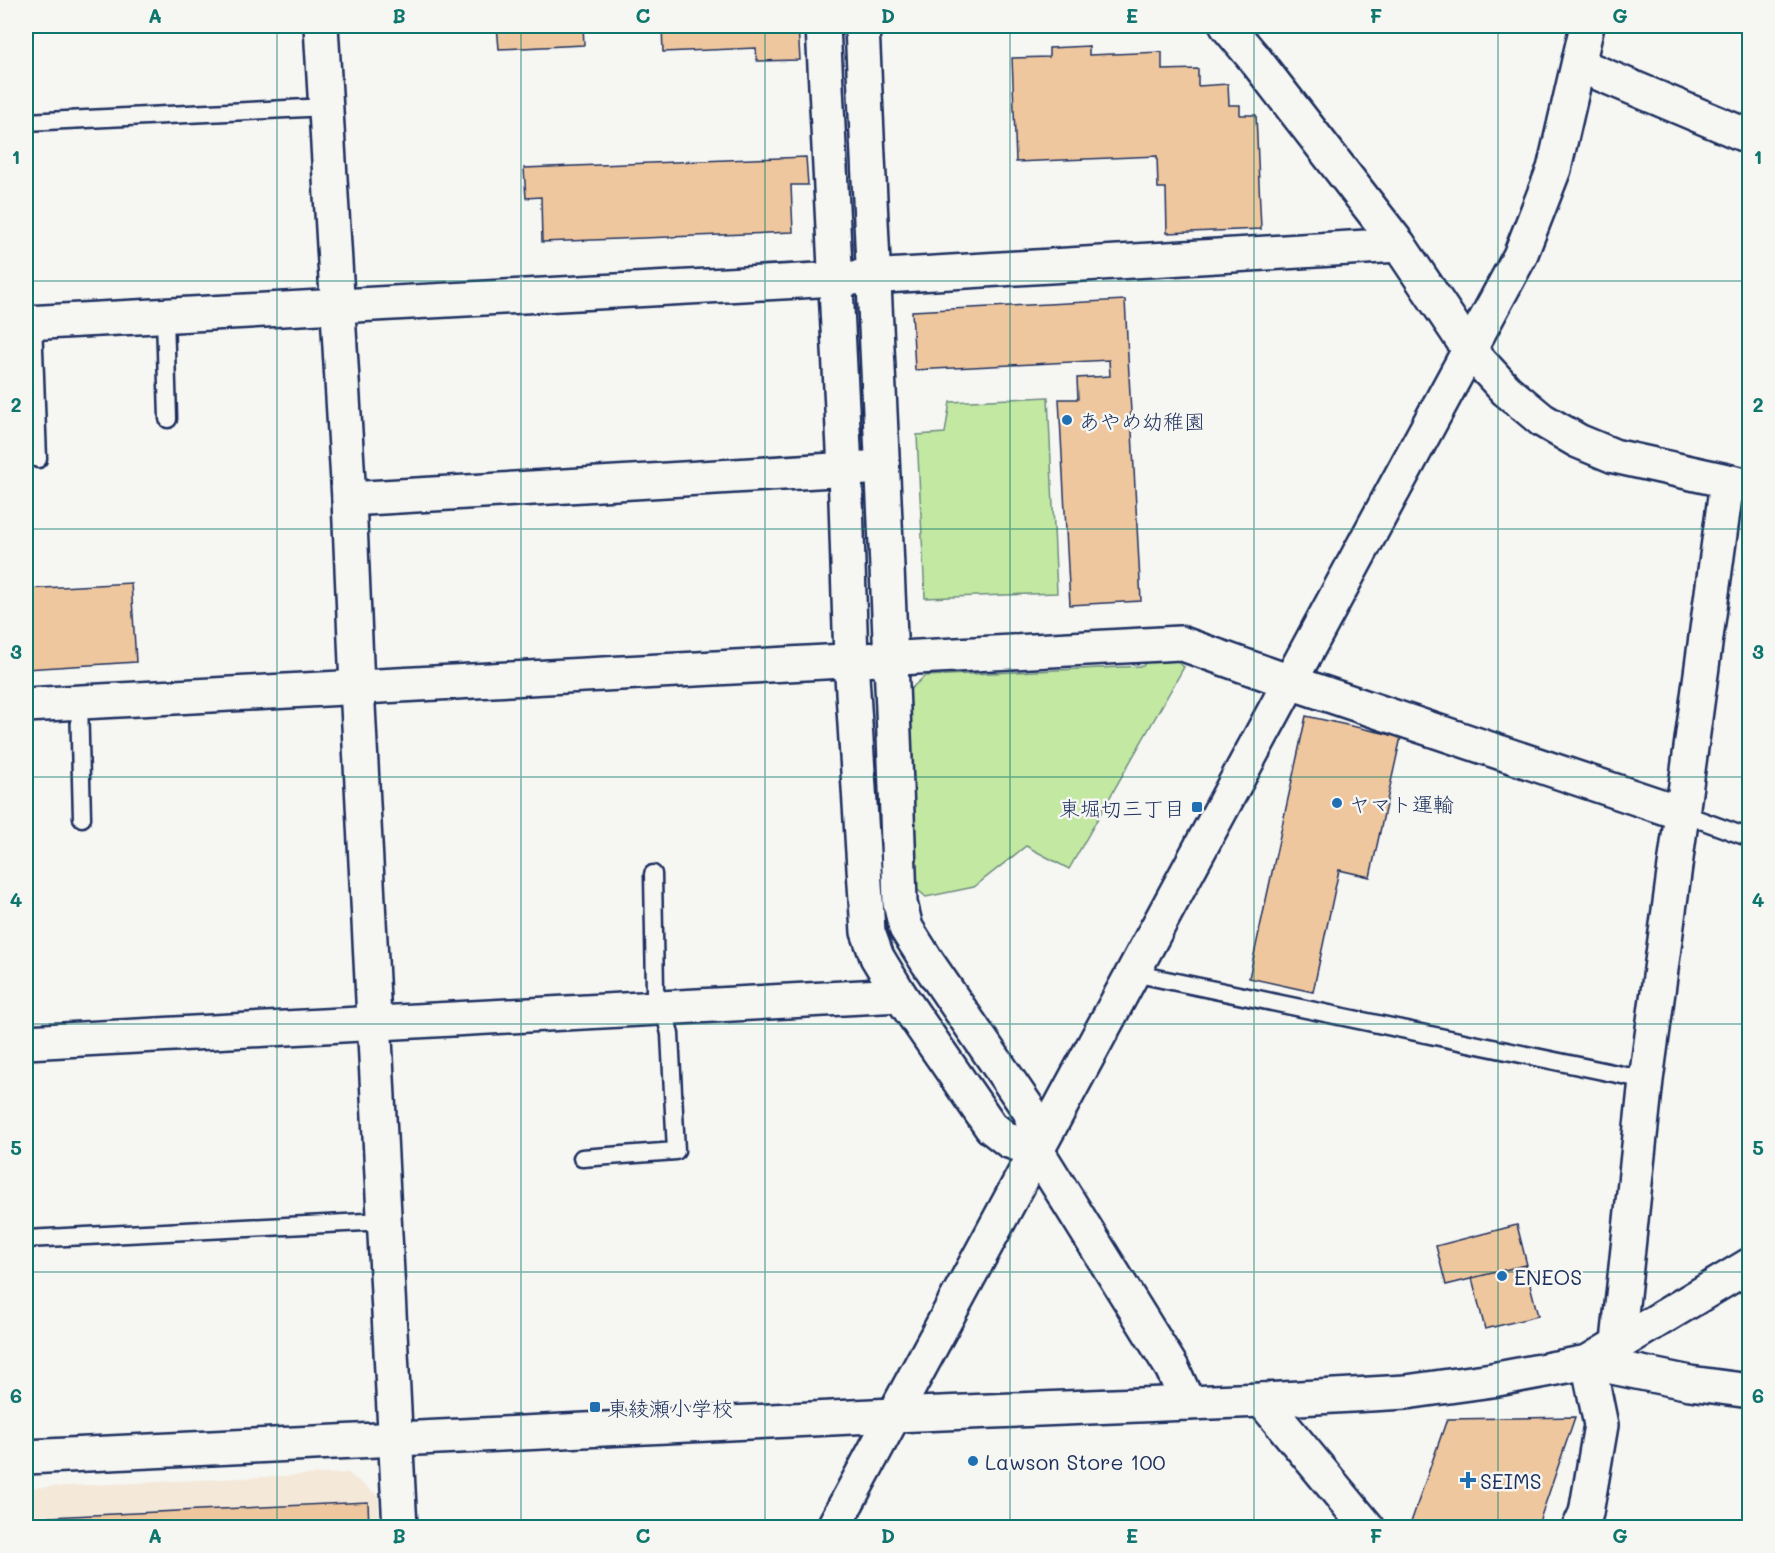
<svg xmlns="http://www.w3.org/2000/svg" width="1775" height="1553" viewBox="0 0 1775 1553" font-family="Mali,'Klee One',sans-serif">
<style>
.built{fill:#f4e8d9}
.green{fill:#c2e8a2;stroke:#6e8c80;stroke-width:1.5}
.building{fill:#efc79e;stroke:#1b2f5e;stroke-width:1.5}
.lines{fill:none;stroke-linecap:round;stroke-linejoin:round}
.lane-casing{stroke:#1b2f5e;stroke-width:21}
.street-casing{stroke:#1b2f5e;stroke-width:38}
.secondary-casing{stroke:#1b2f5e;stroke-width:38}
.lane{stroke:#f6f6f2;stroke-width:16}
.street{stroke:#f6f6f2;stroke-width:33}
.secondary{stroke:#f6f6f2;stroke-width:33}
.grid{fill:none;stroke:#0f766e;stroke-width:1.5;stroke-opacity:0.55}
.poi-dot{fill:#1f6fb2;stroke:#f6f6f2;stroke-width:2}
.labels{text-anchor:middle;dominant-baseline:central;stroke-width:5;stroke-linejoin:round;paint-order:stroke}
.poi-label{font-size:21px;fill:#1b2f5e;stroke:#f6f6f2;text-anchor:start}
.neatline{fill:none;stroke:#0f766e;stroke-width:2}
.grid-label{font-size:20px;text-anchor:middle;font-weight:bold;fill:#0f766e}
</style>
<rect width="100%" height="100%" fill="#f6f6f2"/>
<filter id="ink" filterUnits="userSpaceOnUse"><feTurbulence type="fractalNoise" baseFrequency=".0167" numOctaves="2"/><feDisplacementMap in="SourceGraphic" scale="12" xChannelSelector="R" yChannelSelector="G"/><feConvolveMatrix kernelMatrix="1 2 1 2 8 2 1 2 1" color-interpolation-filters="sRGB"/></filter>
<g filter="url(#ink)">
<path class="built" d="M348,1473L378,1496L380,1527H26V1488Z"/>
<g class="green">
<path d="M1048,397L1057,593L925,598L917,435L945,433L950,402Z"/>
<path d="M1173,659L1184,667L1069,869L1026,846L974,887L926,897L912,885L906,693L925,676L1143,666L1147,660Z"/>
</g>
<g class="building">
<path d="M497,26H583L584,45L499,49Z"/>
<path d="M662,26H798L800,60L757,61L756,48L663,52Z"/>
<path d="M1089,46V55L1162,52V70L1198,69V86L1228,84L1229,105H1240V115H1256L1261,229L1167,233L1166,188H1158L1157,156L1016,162L1012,58L1049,57V48Z"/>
<path d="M806,157L808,185H791L793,232L542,242L541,197L526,198L524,168Z"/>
<path d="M1125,300L1141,601L1070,605L1059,399H1078L1077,378L1110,376L1109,360L915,370L912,311Z"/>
<path d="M131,583L136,662L26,669V589Z"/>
<path d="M1306,716L1401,737L1370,877L1339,870L1313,992L1249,978Z"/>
<path d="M1517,1225L1527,1265L1446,1285L1436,1246Z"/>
<path d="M1525,1265L1538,1316L1485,1329L1472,1278Z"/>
<path d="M1575,1417L1537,1528H1409L1447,1419Z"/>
<path d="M368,1502L369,1528H29V1518Z"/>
</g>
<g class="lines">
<g class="lane-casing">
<g id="lane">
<path d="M26,122L326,107"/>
<path d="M165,316L168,419"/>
<path d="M33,322L38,459"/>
<path d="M79,701L82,818"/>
<path d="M1681,813L1750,838"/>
<path d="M1133,973L1646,1080"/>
<path d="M582,1158L676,1151L670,1034L664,1009L655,991L653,874"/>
<path d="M26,1239L385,1221"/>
</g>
</g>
<g class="street-casing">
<g id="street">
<path d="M321,26L349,499L357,686L400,1528"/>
<path d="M823,26L845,469L851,660L868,932L877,957L900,995L991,1127L1009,1141L1037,1151"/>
<path d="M862,26C875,318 891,610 900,903L906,928L928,963L1031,1113L1037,1151L1172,1368L1188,1403"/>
<path d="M1227,26L1254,58L1399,245L1470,351"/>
<path d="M1579,65L1750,137"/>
<path d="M26,323L836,279L1399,245"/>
<path d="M349,499L866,468"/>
<path d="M26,705L1180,643L1290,682L1681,813"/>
<path d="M26,1042L900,995"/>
<path d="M1618,1342L1646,1080L1727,482"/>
<path d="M1262,1400L1368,1528"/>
<path d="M1579,1528L1586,1513L1601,1425L1588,1362L1690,1383L1750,1391"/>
</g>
</g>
<g class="secondary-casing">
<g id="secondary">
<path d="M1470,351L1506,390L1542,420L1578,441L1614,456L1750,486"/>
<path d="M26,1457L893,1415L1262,1400L1406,1392L1492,1380L1588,1362L1750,1265"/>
<path d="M833,1528L1520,256L1554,169L1587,26"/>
</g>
</g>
<use href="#lane" class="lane"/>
<use href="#street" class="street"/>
<use href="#secondary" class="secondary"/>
</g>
</g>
<path class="grid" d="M277,26V1528M521,26V1528M765,26V1528M1010,26V1528M1254,26V1528M1498,26V1528M26,281H1750M26,529H1750M26,777H1750M26,1024H1750M26,1272H1750"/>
<g class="poi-dot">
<circle cx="1067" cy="420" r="6"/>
<circle cx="1337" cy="803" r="6"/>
<rect x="1191" y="801" width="12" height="12" rx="3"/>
<circle cx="1502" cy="1276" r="6"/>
<rect x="589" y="1401" width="12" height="12" rx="3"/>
<circle cx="973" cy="1461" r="6"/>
<path d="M1465 1471h6v6h6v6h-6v6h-6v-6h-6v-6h6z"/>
</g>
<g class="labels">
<g class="poi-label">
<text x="1079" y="420">あやめ幼稚園</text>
<text x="1349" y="803">ヤマト運輸</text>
<text x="1185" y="807" text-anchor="end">東堀切三丁目</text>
<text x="1514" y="1276">ENEOS</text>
<text x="607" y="1407">東綾瀬小学校</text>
<text x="985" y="1461">Lawson Store 100</text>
<text x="1480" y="1480">SEIMS</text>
</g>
</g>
<rect width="1775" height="1553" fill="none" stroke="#f6f6f2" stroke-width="66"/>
<rect x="33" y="33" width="1709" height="1487" class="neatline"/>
<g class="grid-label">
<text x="155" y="23">A</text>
<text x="399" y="23">B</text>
<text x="643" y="23">C</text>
<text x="888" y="23">D</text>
<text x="1132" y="23">E</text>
<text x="1376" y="23">F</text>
<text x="1620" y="23">G</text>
<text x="16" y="164">1</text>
<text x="1758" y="164">1</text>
<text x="16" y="412">2</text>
<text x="1758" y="412">2</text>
<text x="16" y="659">3</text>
<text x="1758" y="659">3</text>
<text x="16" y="907">4</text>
<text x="1758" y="907">4</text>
<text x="16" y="1155">5</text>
<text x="1758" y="1155">5</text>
<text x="16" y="1403">6</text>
<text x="1758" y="1403">6</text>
<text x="155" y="1543">A</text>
<text x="399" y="1543">B</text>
<text x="643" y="1543">C</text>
<text x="888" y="1543">D</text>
<text x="1132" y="1543">E</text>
<text x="1376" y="1543">F</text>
<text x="1620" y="1543">G</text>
</g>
</svg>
